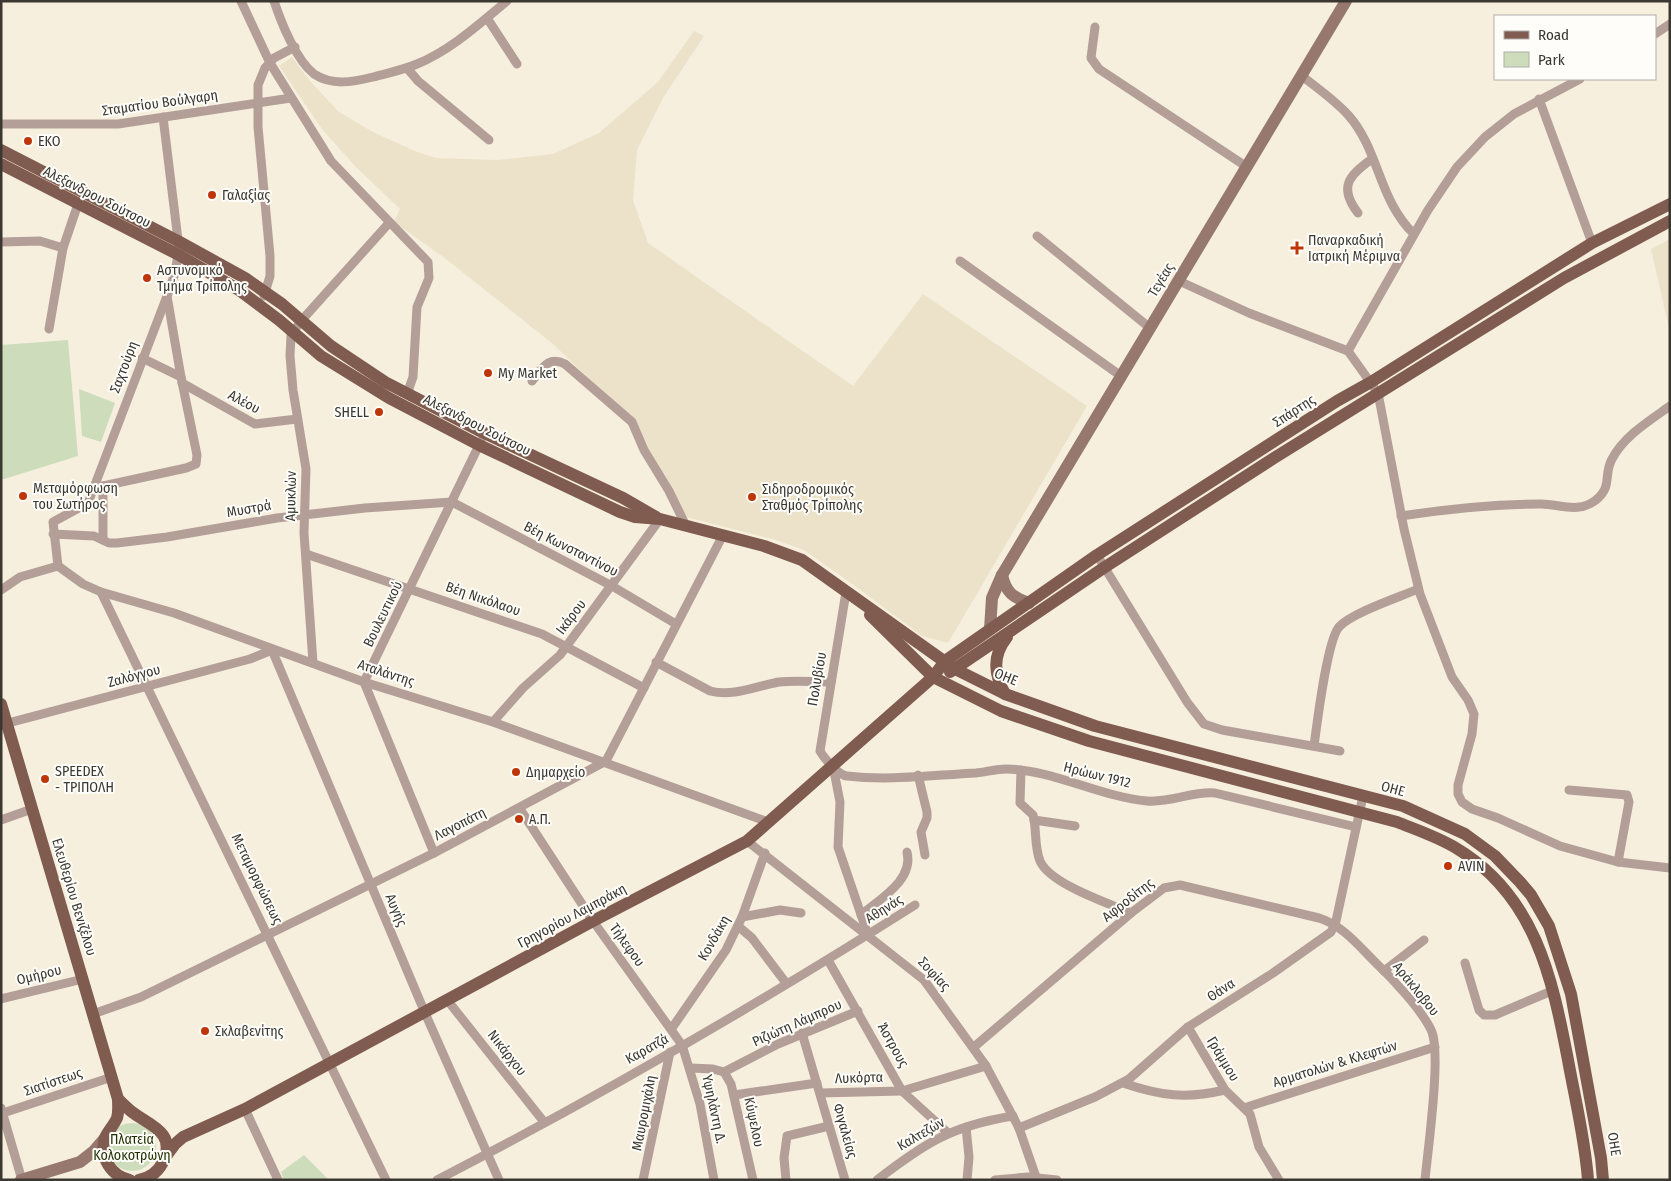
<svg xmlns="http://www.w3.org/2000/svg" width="1671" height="1181" viewBox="0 0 1671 1181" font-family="'Fira Sans Condensed',sans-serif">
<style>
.built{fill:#ebe2c9}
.green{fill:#cdddbb}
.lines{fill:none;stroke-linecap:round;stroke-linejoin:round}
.street{stroke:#b49f98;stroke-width:9}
.secondary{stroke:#96786e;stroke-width:12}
.primary{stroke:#805c50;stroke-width:12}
.poi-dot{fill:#be3508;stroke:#fefdf9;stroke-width:2}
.labels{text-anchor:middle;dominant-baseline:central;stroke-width:4;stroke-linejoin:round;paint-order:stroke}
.street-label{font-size:14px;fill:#3a3831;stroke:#fefdf9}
.poi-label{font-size:14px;fill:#3a3831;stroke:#fefdf9;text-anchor:start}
.park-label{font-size:14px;fill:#1f3102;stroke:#fefdf9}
</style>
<rect width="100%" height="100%" fill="#f6efdd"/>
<g class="built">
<path d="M694,31L704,36L663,98L637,150L633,200L648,243L853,386L923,294L1087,406L948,643L922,636L851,583L804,550L776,540L686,517L646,448L635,423L553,344L446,259L394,222L400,209L355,166L322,129L279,66L292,57L310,81L339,112L373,132L417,152L436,158L498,160L553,154L599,133L658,82Z"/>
<path d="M1670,239V333L1651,249Z"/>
</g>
<g class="green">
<path d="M68,340L78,456L1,480V345Z"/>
<path d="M79,389L115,403L101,442L82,436Z"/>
<circle cx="132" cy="1147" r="24"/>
<path d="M304,1155L329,1180H284L281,1172Z"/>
</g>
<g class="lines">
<g class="street">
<path d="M241,1L270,63L331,161L428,262L429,278L417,307L413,377L407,394"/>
<path d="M274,1C281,22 296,60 314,74C332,86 353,82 373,77C388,73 403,70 417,64C451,50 479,24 507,1"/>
<path d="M487,18L517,64"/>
<path d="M1095,27L1091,58L1099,69L1247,167"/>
<path d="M1655,34L1670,24"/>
<path d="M407,68L418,81L489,140"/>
<path d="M1302,76C1317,88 1336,101 1349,116C1379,150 1379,201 1414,234"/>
<path d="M1539,99L1592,243"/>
<path d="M1,124H118L291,98"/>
<path d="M1358,213C1338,187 1349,175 1372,159"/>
<path d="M1037,236L1150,328"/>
<path d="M1,242L40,241L63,248"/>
<path d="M960,261L1121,376"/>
<path d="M1179,281L1249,313L1348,351L1378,393L1404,529L1420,594L1452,677L1468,700L1474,714L1472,734L1458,785V794L1462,802L1472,809L1498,818L1560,846L1618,862L1670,868"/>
<path d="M264,296L270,276V256L258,127V85L265,68L274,58L295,47"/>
<path d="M49,329L63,248L78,204"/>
<path d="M1348,351L1428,210L1457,167L1485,137L1514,114L1580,79"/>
<path d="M142,358L181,377L167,296"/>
<path d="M532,381C542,369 548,355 565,364L632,422L644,450L669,491L686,526"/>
<path d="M182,383L255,424L297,419"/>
<path d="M94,488L186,468L196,464L197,455L181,377"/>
<path d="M1401,516C1447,509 1494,504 1541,504C1560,504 1578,514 1596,500C1613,486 1603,475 1612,459C1624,436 1649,421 1670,406"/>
<path d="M53,534L94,536L109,543H117L167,537L277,518L365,508L452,502L612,586L676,624"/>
<path d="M103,540V486"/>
<path d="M306,554L542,634L644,688"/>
<path d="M1097,555L1187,702L1204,724L1222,730L1340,751"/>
<path d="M58,566L53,522L88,503L167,296L175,273L179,248L163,117"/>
<path d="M1,590L20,577L58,566L83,584L101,592L174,613L364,682L493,722L768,822"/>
<path d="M101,592L386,1180"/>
<path d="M846,592L820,751C824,758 838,775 847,776C889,781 934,775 976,773C986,772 996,769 1006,769C1051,769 1101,797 1147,801C1171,803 1192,791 1215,793L1356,827"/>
<path d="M272,650L425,1013L499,1180"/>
<path d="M656,662L710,691C734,697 756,686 779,682C796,680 814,682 831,682"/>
<path d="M313,663L304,533L306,469L293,390L290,356L291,335L301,321L389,223"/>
<path d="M493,722L523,688L560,655L660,519"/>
<path d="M1,725L250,659L272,650"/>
<path d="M1314,746C1317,724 1327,641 1339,627C1351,613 1400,597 1418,589"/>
<path d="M833,766L840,802L838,847L868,935"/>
<path d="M1021,770L1020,803L1033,815C1037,830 1034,846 1040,861C1050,884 1108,903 1131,913"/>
<path d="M918,775L927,812V818L921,832L925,855"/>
<path d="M1569,790L1627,795L1629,802L1618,862"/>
<path d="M520,809L593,921L682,1045L700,1104L714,1180"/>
<path d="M1,820L32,809"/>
<path d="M1034,820L1075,826"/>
<path d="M747,841L924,980L986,1066L1019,1128L1037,1180"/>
<path d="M434,853L364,682L481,441"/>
<path d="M861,915C880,899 914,880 907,852"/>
<path d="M742,917L780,910L801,913"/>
<path d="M738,926L752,938L786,983"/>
<path d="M828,960L902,1091L947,1132"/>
<path d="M1465,963L1479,1010L1484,1015H1495L1554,990"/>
<path d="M1384,971L1424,940"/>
<path d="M1,999L83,979"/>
<path d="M448,1001L544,1122"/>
<path d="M93,1014L141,997L434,853L606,761L723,535"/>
<path d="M1188,1027L1225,1090L1250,1114L1259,1147L1279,1180"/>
<path d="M672,1028L726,950L742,917L765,853"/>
<path d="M802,1033L845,1180"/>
<path d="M974,1047L1131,913L1164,888L1180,885L1319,918C1342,925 1358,945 1375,962C1392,978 1423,1011 1432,1032C1441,1057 1428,1148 1425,1180"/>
<path d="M691,1068L713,1069L724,1072L778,1044L858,1011"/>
<path d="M724,1072L731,1084L753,1180"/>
<path d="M1123,1083C1161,1096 1186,1099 1225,1090"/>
<path d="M820,1093L902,1091L986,1066"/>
<path d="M734,1095L817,1083"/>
<path d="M1,1108L22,1180"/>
<path d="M1244,1108L1435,1047"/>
<path d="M245,1109L278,1180"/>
<path d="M3,1113L112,1077"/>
<path d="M966,1127L969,1157L967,1180"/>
<path d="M1019,1128L1095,1097L1129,1079L1188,1027L1273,973L1331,932L1336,921L1363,796"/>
<path d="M437,1180C600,1096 760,1003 915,905"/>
<path d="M643,1180L670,1052"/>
<path d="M786,1180L784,1158L787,1136L829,1126"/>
<path d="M877,1180C925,1143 951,1126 1013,1116"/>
<path d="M995,1180L1028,1177L1057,1180"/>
</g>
<g class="secondary">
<path d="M1002,575C1006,592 1012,597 1029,603"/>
<path d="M990,629L992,598L1002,575L1346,1"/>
<path d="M21,1180L80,1162L94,1151L106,1137"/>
</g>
<g class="primary">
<path d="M1,150L178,241L245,278L282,304L331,346L385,382L478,430L623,498L656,517"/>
<path d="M1,164L179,255L239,290L279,320L321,356L389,398L479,445L620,512L635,517L660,519L764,546L802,560L955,669L1005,694L1095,726L1403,806L1465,834L1495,856L1520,882L1531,895L1549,926L1571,994L1601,1158L1603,1180"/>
<path d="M870,615L933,677L1001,711L1089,741L1397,822C1417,830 1438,837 1456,848C1535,895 1552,977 1568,1060C1575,1099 1585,1139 1588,1180"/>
<path d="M950,672L1105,567L1274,458L1564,278L1670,221"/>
<path d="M1005,694C994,674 992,656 1007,637"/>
<path d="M1,704L118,1099C118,1105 119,1112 117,1118C114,1125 108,1131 105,1138C99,1157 111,1176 130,1180"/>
<path d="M118,1099C122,1103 127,1108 132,1112C149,1125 177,1132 163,1162C158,1172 150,1178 139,1180"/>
<path d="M164,1159L175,1144L183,1137L245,1109L593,921L747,841L933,677L945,661L1097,555L1337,401L1371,382L1592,243L1670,204"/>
</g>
</g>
<g class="poi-dot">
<circle cx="28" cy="141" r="5"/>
<circle cx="212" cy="195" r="5"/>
<path d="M1294.5 240.5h5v5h5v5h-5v5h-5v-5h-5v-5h5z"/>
<circle cx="147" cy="278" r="5"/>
<circle cx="488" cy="373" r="5"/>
<circle cx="379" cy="412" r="5"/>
<circle cx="23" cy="496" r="5"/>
<circle cx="752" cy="497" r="5"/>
<circle cx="516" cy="772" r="5"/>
<circle cx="45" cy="779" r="5"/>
<circle cx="519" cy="819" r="5"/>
<circle cx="1448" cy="866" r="5"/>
<circle cx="205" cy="1031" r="5"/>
</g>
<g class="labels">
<g class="street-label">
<text transform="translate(160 103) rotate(-8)">Σταματίου Βούλγαρη</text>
<text transform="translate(97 197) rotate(27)">Αλεξανδρου Σούτσου</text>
<text transform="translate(1161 280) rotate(-59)">Τεγέας</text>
<text transform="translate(124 367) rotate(-69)">Σαχτούρη</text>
<text transform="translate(244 402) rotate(28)">Αλέου</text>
<text transform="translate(1294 411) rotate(-33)">Σπάρτης</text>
<text transform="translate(477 425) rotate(27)">Αλεξανδρου Σούτσου</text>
<text transform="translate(291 496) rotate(-89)">Αμυκλών</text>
<text transform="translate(249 509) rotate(-10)">Μυστρά</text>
<text transform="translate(571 549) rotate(27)">Βέη Κωνσταντίνου</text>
<text transform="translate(483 599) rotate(19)">Βέη Νικόλαου</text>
<text transform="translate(383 614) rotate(-64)">Βουλευτικού</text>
<text transform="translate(571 617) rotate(-53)">Ικάρου</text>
<text transform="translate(386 673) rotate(18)">Αταλάντης</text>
<text transform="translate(134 676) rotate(-15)">Ζαλόγγου</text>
<text transform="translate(1006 677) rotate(22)">ΟΗΕ</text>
<text transform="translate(817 679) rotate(-80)">Πολυβίου</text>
<text transform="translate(1097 775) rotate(14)">Ηρώων 1912</text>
<text transform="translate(1393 789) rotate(15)">ΟΗΕ</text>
<text transform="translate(460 824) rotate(-27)">Λαγοπάτη</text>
<text transform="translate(257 879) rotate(64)">Μεταμορφώσεως</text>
<text transform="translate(74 897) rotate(73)">Ελευθερίου Βενιζέλου</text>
<text transform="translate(1128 900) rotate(-38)">Αφροδίτης</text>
<text transform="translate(884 909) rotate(-32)">Αθηνάς</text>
<text transform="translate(396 910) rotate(67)">Αυγής</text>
<text transform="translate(572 916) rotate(-28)">Γρηγορίου Λαμπράκη</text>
<text transform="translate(714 938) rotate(-60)">Κονδάκη</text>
<text transform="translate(627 945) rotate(54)">Τήλεφου</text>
<text transform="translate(934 974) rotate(47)">Σοφίας</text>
<text transform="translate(39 975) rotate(-14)">Ομήρου</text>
<text transform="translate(1416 989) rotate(51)">Αράκλοβου</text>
<text transform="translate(1221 990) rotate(-33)">Θάνα</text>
<text transform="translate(797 1023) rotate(-24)">Ριζιώτη Λάμπρου</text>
<text transform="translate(893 1045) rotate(61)">Άστρους</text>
<text transform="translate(647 1049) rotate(-29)">Καρατζά</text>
<text transform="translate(507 1053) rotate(52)">Νικάρχου</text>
<text transform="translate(1223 1059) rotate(59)">Γράμμου</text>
<text transform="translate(1335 1064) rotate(-17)">Αρματολών &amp; Κλεφτών</text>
<text transform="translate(859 1078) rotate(-2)">Λυκόρτα</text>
<text transform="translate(53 1082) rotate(-19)">Σιατίστεως</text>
<text transform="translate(714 1109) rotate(78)">Υψηλάντη Δ.</text>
<text transform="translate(644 1113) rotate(-79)">Μαυρομιχάλη</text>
<text transform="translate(754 1122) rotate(78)">Κύψελου</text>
<text transform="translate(845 1131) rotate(74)">Φιγαλείας</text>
<text transform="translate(921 1134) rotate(-30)">Καλτεζών</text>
<text transform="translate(1614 1144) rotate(81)">ΟΗΕ</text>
</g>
<g class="poi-label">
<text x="38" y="141">EKO</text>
<text x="222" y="195">Γαλαξίας</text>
<text x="1308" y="240">Παναρκαδική<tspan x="1308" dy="16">Ιατρική Μέριμνα</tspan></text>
<text x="157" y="270">Αστυνομικό<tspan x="157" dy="16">Τμήμα Τρίπολης</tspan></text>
<text x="498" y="373">My Market</text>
<text x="369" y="412" text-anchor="end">SHELL</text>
<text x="33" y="488">Μεταμόρφωση<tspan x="33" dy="16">του Σωτήρος</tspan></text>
<text x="762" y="489">Σιδηροδρομικός<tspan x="762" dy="16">Σταθμός Τρίπολης</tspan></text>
<text x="55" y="771">SPEEDEX<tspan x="55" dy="16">- ΤΡΙΠΟΛΗ</tspan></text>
<text x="526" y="772">Δημαρχείο</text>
<text x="529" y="819">Α.Π.</text>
<text x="1458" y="866">AVIN</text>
<text x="215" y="1031">Σκλαβενίτης</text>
</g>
<g class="park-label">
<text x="132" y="1139">Πλατεία<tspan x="132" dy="16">Κολοκοτρώνη</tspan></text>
</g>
</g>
<rect width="1671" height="1181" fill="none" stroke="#3a3831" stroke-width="5"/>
<rect x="1494" y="15" width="162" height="65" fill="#fefdf9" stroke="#b0aea9"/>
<rect x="1504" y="31" width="25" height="8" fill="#805c50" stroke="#b0aea9"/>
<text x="1538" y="40" font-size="15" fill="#3a3831">Road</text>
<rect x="1504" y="52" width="25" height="15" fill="#cdddbb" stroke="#b0aea9"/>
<text x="1538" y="65" font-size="15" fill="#3a3831">Park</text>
</svg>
